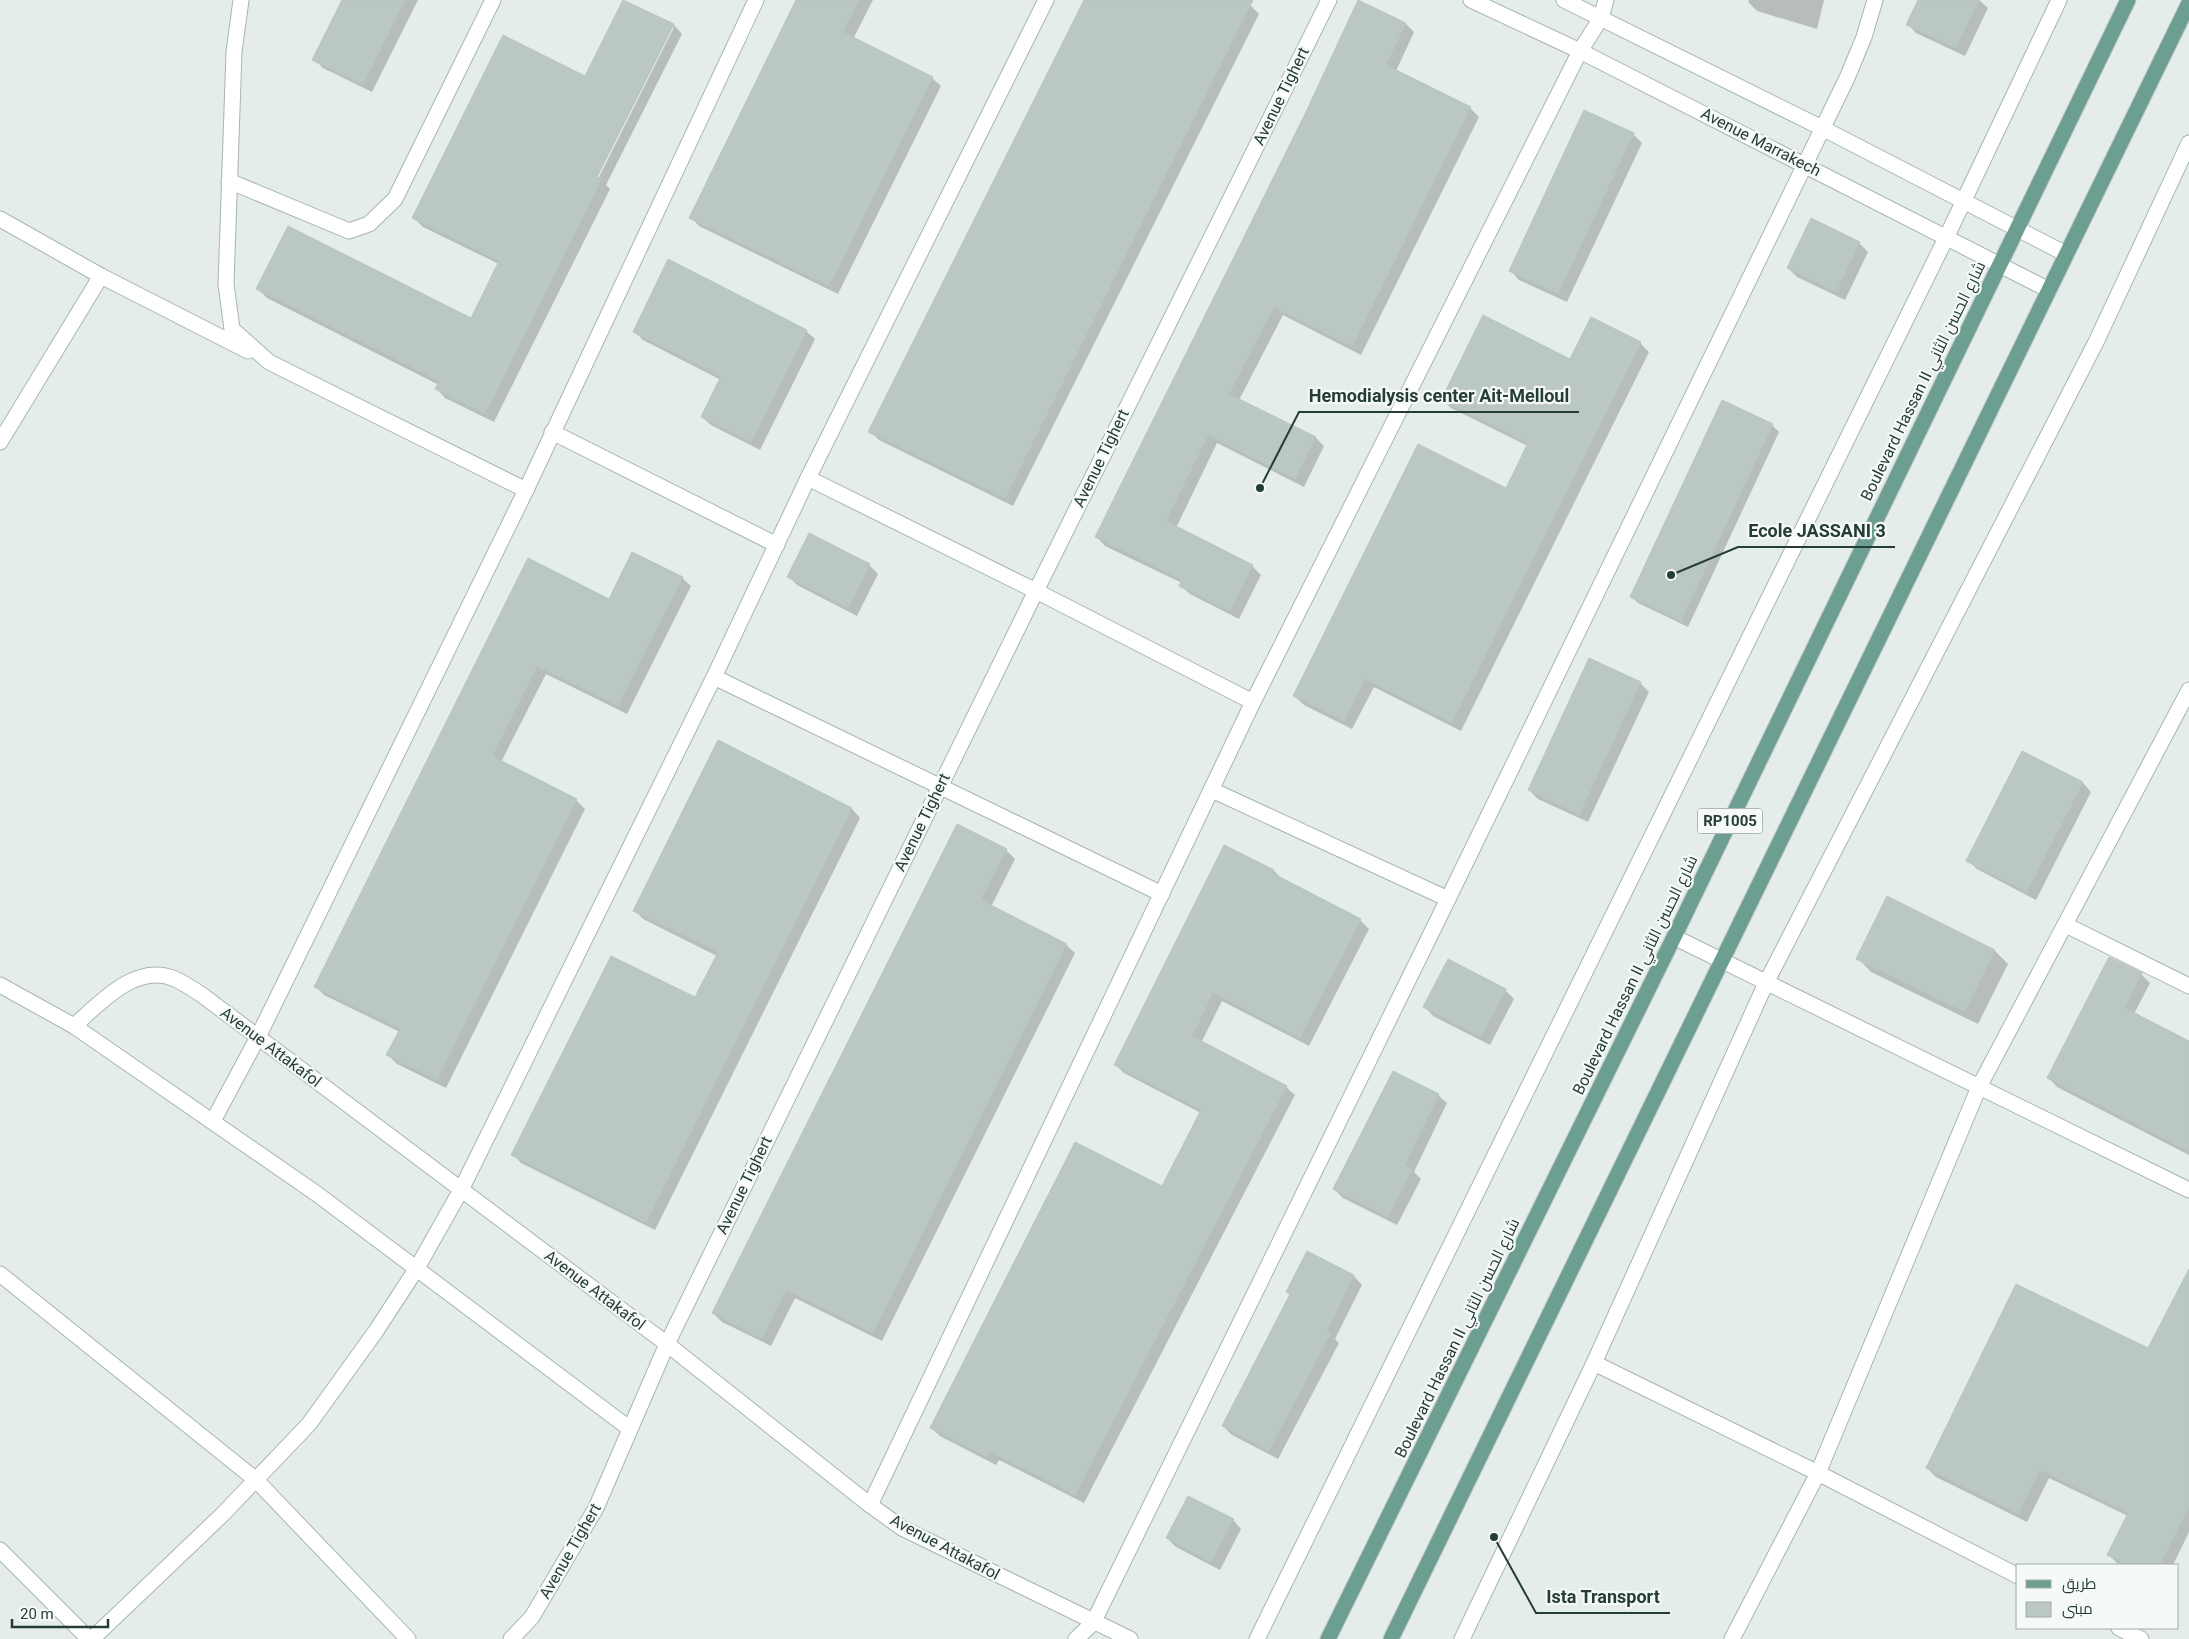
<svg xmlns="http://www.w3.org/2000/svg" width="2189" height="1639" viewBox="0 0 2189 1639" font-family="Roboto,Cairo,sans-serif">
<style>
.shadow{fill:#0003;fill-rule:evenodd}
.building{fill:#bac7c2;stroke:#b7c6c0}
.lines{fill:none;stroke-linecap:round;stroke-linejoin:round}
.minor-casing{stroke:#a7b5b0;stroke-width:17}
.major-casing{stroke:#c2c9c7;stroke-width:17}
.minor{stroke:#fff;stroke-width:15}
.major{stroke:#6c9f92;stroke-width:15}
.labels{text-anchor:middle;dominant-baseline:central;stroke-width:4.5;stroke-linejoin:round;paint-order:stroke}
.shield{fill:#f5f9f7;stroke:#637571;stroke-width:1}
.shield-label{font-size:15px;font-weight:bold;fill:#253d37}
.street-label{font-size:16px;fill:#253d37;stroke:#f5f9f7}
.leader{fill:none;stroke:#253d37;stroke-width:2}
.callout-dot{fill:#253d37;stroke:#f5f9f7;stroke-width:2}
.callout-label{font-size:18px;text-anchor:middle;font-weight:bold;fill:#253d37;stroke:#f5f9f7;stroke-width:4.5;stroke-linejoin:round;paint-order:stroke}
</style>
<rect width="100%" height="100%" fill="#e4ede9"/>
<g class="shadow">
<path d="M343,0H418L372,92L323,68L314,59Z"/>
<path d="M798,0H873L853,39L932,78L941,86L838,294L699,226L691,217Z"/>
<path d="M1086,0H1239L1250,5L1259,14L1013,506L879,440L870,431Z"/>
<path d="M1749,0H1824L1817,29L1757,11L1748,2Z"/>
<path d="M1919,0H1979L1988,8L1965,56L1916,33L1908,24Z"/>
<path d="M624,1L674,25L682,34L606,185L610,189L494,422L445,398L437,389L439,385L267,298L258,289L472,319L499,264L423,227L414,218L586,78ZM672,27H674L596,183L593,182Z"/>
<path d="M1406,24L1414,32L1396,71L1470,108L1479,117L1361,355L1283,315L1239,400L1316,438L1324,446L1304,487L1217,443L1176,528L1252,566L1261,575L1239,619L1190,594L1181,586L1182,583L1105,546L1097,537Z"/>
<path d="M1633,134L1642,143L1567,302L1519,280L1511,271Z"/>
<path d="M1859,243L1868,252L1845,300L1797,277L1788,268Z"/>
<path d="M1591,319L1640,343L1649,352L1461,731L1374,687L1352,729L1304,705L1295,696L1506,489L1528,446L1451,408L1442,400L1571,361Z"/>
<path d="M634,331H806L815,339L760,450L711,425L702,417L721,380L643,340Z"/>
<path d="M1772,425L1779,432L1688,627L1638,603L1631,596Z"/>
<path d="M529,559L609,600L682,578L691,586L627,714L546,674L501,762L576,800L585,809L446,1088L397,1064L388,1055L400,1032L324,995L316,986Z"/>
<path d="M869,565L878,574L857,616L797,585L788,576Z"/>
<path d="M1640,683L1649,692L1588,822L1538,799L1529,790Z"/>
<path d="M718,742L852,809L860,818L655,1230L521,1163L513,1154L696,999L717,956L643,919L635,910Z"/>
<path d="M2022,753L2083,783L2091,792L2036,900L1977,869L1968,860Z"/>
<path d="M1225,847L1274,871L1282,879L1360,920L1369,929L1309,1046L1222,1001L1201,1043L1286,1087L1295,1095L1084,1503L999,1460L996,1465L940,1436L931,1428L1162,1187L1201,1113L1124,1073L1116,1065Z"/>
<path d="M1006,850L1015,859L991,907L1066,945L1075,953L882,1341L795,1298L771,1346L722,1322L713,1313Z"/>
<path d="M1888,898L1995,951L2008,964L1978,1024L1871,972L1858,958Z"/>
<path d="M2141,974L2150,983L2134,1014L2189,1043V1155L2057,1087L2049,1078Z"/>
<path d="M1505,990L1514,999L1490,1045L1433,1016L1425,1007Z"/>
<path d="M1438,1095L1447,1103L1414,1172L1421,1179L1397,1225L1343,1198L1334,1189Z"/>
<path d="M1307,1253L1354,1276L1362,1285L1335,1339L1339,1343L1278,1459L1232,1435L1223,1426L1291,1296L1287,1292Z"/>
<path d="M2189,1283V1532L2173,1565L2118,1564L2109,1555L2128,1516L2049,1478L2027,1522L1936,1477L1927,1468L2149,1350Z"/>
<path d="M1233,1520L1241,1529L1220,1570L1176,1547L1167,1538Z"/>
</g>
<g class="building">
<path d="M342,0H405L363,85L312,60Z"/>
<path d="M623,0L674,24L597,177L602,179L485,414L435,389L439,381L256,289L288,226L471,318L499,261L412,218L503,35L585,76Z"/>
<path d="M796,0H859L843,32L933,77L829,286L689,218Z"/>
<path d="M1084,0H1253L1005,498L868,432Z"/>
<path d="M1358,0L1406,23L1386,65L1471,107L1352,347L1274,307L1229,394L1316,437L1295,479L1208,435L1166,521L1253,565L1230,611L1179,586L1182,580L1095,537L1305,114Z"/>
<path d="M1918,0H1979L1956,48L1906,25Z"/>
<path d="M1584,110L1634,133L1558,294L1509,271Z"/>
<path d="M1811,218L1860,242L1836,292L1787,268Z"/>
<path d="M668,259L807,330L751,442L701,417L721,376L633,332Z"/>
<path d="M1483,315L1570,359L1591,317L1641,342L1452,723L1365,679L1344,721L1293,696L1418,444L1506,488L1528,443L1441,400Z"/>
<path d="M1722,400L1773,424L1681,621L1630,597Z"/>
<path d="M809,533L870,564L848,608L787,577Z"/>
<path d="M632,552L683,577L618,706L537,666L492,756L577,799L437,1080L386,1055L400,1029L314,987L528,558L609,599Z"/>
<path d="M1589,658L1641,682L1579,815L1528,790Z"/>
<path d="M718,740L852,808L646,1223L511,1155L611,956L695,997L718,952L633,911Z"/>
<path d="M2022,751L2083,782L2027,892L1966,861Z"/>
<path d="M957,824L1007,849L981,900L1067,944L873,1333L786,1290L762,1339L712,1313Z"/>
<path d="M1224,845L1274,870L1272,873L1361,919L1300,1038L1213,993L1192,1036L1287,1086L1075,1495L990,1452L987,1457L930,1428L1075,1142L1162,1186L1201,1110L1114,1065Z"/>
<path d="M1887,896L1995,950L1965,1012L1856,959Z"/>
<path d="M2109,957L2142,973L2125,1008L2189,1041V1152L2047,1078Z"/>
<path d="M1448,959L1506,989L1481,1037L1423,1007Z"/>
<path d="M1393,1071L1439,1094L1405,1165L1413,1169L1388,1217L1333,1189Z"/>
<path d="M1307,1251L1354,1275L1327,1331L1331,1333L1269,1451L1222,1426L1290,1294L1286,1292Z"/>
<path d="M2189,1269V1506L2160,1565H2128L2107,1555L2128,1513L2040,1470L2018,1514L1926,1468L2016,1284L2148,1348Z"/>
<path d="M1188,1496L1234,1519L1211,1562L1166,1538Z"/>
</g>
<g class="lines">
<g class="minor-casing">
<g id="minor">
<path d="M241,0L234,52L226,284L232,329L269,362L526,490"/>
<path d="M1471,0L1580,51L2049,290"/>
<path d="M1564,0L1822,128L2066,254"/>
<path d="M229,181L349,231L369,224L395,199L493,0"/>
<path d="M0,219L101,276L248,351"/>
<path d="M552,432L777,545"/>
<path d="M0,442L101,276"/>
<path d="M808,478L1036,591L1253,702"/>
<path d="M714,677L1162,894"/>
<path d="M1212,790L1448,899"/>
<path d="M2066,925L2189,986"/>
<path d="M1674,937L2189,1190"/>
<path d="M0,985L74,1026L317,1194L630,1429"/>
<path d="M74,1026C100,1003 136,962 175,979C184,983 193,989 202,995L667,1344L870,1505L902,1528L1130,1639"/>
<path d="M213,1121L258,1037L526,490L756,0"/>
<path d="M0,1274L256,1480L408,1639"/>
<path d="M1594,1363L1818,1473L2018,1576"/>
<path d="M870,1505L1253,702L1580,51L1601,18L1606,0"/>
<path d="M0,1550L89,1639"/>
<path d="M2119,1628L2141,1639"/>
<path d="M92,1639L223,1514L309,1424L376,1331L417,1268L461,1190L714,677L808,478L1046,0"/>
<path d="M511,1639L532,1617L596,1508L667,1344L1036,591L1329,0"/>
<path d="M1076,1639L1093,1623L1448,899L1847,78L1864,37L1875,0"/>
<path d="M1257,1639L1947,236L2059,0"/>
<path d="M1462,1639L1594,1363L1766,983L2096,342L2189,143"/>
<path d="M1732,1639L1818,1473L1979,1087L2189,690"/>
</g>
</g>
<g class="major-casing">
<g id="major">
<path d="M1328,1639L1674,937L2128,0"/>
<path d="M1391,1639L2189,3"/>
</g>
</g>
<use href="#minor" class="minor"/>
<use href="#major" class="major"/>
</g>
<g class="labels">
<rect class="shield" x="1697.5" y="808.5" width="65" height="25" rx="4"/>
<g class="shield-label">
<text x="1730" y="821">RP1005</text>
</g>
<g class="street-label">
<text transform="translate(1281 96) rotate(-64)">Avenue Tighert</text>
<text transform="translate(1761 142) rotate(27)">Avenue Marrakech</text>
<text transform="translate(1923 381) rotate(-64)">Boulevard Hassan II شارع الحسن الثاني</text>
<text transform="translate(1101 458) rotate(-64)">Avenue Tighert</text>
<text transform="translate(922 822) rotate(-64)">Avenue Tighert</text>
<text transform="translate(1635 975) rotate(-64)">Boulevard Hassan II شارع الحسن الثاني</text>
<text transform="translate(271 1047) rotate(37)">Avenue Attakafol</text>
<text transform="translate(744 1185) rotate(-64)">Avenue Tighert</text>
<text transform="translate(595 1290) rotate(37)">Avenue Attakafol</text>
<text transform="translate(1457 1338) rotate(-64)">Boulevard Hassan II شارع الحسن الثاني</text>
<text transform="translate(945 1547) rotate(28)">Avenue Attakafol</text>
<text transform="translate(570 1551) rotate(-60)">Avenue Tighert</text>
</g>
</g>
<path class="leader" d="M1260 488L1299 412H1579M1671 575L1738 547H1895M1494 1537L1536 1613H1670"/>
<g class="callout-dot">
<circle cx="1260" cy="488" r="5"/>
<circle cx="1671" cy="575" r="5"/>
<circle cx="1494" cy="1537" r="5"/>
</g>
<g class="callout-label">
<text x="1439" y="402">Hemodialysis center Ait-Melloul</text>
<text x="1817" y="537">Ecole JASSANI 3</text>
<text x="1603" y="1603">Ista Transport</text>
</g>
<rect x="2016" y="1564" width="162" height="65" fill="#f5f9f7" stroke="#a2aeaa"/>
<rect x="2026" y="1580" width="25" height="8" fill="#6c9f92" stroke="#a2aeaa"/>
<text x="2062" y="1589" font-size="15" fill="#253d37">طريق</text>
<rect x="2026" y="1602" width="25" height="15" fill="#bac7c2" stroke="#a2aeaa"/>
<text x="2062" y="1614" font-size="15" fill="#253d37">مبنى</text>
<path d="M12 1619v8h96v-8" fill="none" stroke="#253d37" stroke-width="2.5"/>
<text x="20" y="1619" font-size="15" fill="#253d37" stroke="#f5f9f7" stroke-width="4" paint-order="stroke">20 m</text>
</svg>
